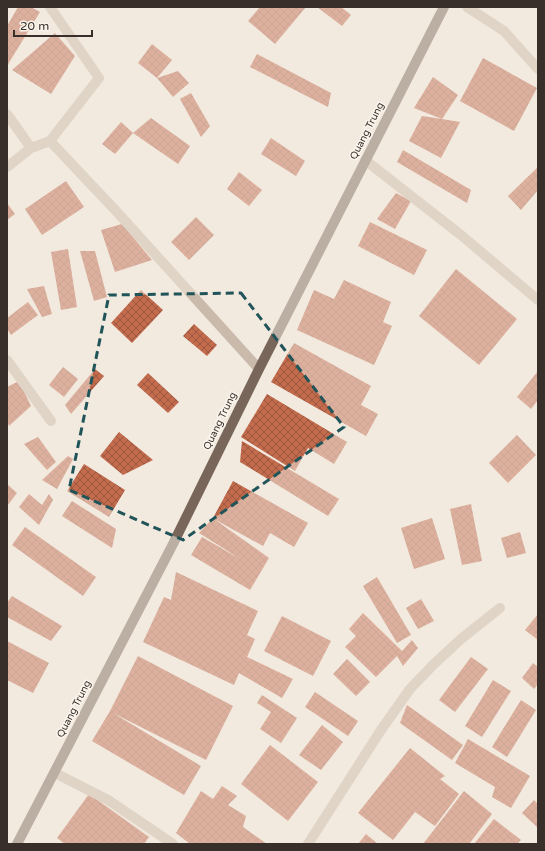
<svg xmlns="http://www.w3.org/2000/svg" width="545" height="851" viewBox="0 0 545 851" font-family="'Varela Round',sans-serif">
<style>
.building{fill:url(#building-cross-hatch)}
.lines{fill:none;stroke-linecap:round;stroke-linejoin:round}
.street{stroke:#cabaab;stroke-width:10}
.primary{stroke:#79665b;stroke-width:10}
.marked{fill:none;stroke:#205459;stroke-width:3;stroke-dasharray:8 5;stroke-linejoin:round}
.labels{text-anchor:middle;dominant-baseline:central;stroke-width:3.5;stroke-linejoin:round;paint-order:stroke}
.street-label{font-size:10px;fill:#382f2a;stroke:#faf3eb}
</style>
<defs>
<pattern id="building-cross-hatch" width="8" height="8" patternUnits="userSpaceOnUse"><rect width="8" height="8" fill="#c26b4d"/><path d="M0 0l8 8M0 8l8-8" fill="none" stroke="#9f5840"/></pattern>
</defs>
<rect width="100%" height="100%" fill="#f2e9df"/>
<g class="building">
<path d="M18,7H31L40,12L7,66V26Z"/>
<path d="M260,7H306L275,44L248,21Z"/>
<path d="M317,7H341L351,15L342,26Z"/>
<path d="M55,33L75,56L51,94L12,70Z"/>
<path d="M152,44L172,60L157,78L178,71L189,83L173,97L157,78L138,63Z"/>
<path d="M257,54L331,93L328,107L250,67Z"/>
<path d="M483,58L537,88L514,131L460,101Z"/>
<path d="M433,77L458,95L442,119L460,122L441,158L409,141L422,116L442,119L414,108Z"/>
<path d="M191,93L210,126L201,137L180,99Z"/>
<path d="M151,118L190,146L178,164L133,133Z"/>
<path d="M121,122L133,133L115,154L102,144Z"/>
<path d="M271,138L305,161L296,176L261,154Z"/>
<path d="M403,150L471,190L467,203L397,162Z"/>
<path d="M538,167V190L521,210L508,196Z"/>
<path d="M239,172L262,190L249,206L227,189Z"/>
<path d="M66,181L84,207L42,235L25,209Z"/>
<path d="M396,193L411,201L395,229L377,219Z"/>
<path d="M7,203L15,214L7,220Z"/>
<path d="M196,217L214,235L189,260L171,242Z"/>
<path d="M370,222L427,250L414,275L358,246Z"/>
<path d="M122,224L152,260L115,272L101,230Z"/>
<path d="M68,249L77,307L61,310L51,252Z"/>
<path d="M80,251H95L107,297L94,301Z"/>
<path d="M456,269L517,319L479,365L419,316Z"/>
<path d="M344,280L391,302L383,322L392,326L374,365L297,330L314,290L334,299Z"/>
<path d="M44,286L52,314L42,317L27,289Z"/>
<path d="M141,290L163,310L132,343L111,323Z"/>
<path d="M28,302L38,315L11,335L7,329V318Z"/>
<path d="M194,324L217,345L207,356L183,336Z"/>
<path d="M294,343L371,386L361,405L378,414L366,436L271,382Z"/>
<path d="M63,367L78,379L64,397L49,385Z"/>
<path d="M95,369L104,376L71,414L65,405Z"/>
<path d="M538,371V400L531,409L517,397Z"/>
<path d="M148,373L179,402L168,413L137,385Z"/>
<path d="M19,381L31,406L9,426L7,420V387Z"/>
<path d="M267,394L347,442L334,464L308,448L295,471L241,437Z"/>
<path d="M119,432L153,460L123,475L100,456Z"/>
<path d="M517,435L536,455L508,483L489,463Z"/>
<path d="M38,437L56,462L47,470L24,444Z"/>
<path d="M242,441L339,499L328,516L240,462Z"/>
<path d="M68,456L73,459L57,489L42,480Z"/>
<path d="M84,464L125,490L109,517L67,491Z"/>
<path d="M233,481L308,523L294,547L270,533L263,546L214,519L269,558L250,590L191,555L202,537L242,560L199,533L213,518Z"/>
<path d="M7,484L17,493L7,506Z"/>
<path d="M29,494L42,505L49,494L53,500L39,525L19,507Z"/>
<path d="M72,501L116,529L112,548L62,516Z"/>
<path d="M471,504L482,561L462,565L450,509Z"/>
<path d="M432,518L445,559L414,569L401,528Z"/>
<path d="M25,527L96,577L83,596L12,545Z"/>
<path d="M520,532L526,553L507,558L501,538Z"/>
<path d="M176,572L258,611L247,635L255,639L247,657L293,679L282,698L239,673L234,685L143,642L164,597L171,600Z"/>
<path d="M377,577L411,635L397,643L363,586Z"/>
<path d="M12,596L62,626L51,641L7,617V603Z"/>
<path d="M421,599L434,621L418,629L406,608Z"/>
<path d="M363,613L402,651L412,640L418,648L403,666L397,656L376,677L345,647L356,636L349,629Z"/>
<path d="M538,614V640L525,630Z"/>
<path d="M282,616L331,641L313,676L264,651Z"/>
<path d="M7,641L49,663L33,693L7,680Z"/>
<path d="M138,656L233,706L206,760L113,713L201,766L184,795L92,741L110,711Z"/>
<path d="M471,657L488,669L455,712L439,700Z"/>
<path d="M347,659L370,682L356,696L333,674Z"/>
<path d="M533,663L538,667V684L534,689L522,678Z"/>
<path d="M493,680L511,691L482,737L465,726Z"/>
<path d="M315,692L358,721L348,736L305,707Z"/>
<path d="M262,695L297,718L281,743L260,729L271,712L257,703Z"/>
<path d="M521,700L536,710L507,757L492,747Z"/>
<path d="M407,705L463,745L452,760L400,723Z"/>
<path d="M322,725L343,742L321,770L299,755Z"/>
<path d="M468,739L530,776L511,808L492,797L495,787L455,763Z"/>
<path d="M270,745L318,782L288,821L241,784Z"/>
<path d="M410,748L445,776L440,779L459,794L435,826L415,812L393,840L358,813Z"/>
<path d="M222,786L237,796L228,805L246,816L243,827L267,844H190L176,833L201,791L213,799Z"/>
<path d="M464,791L492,814L469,844H423Z"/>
<path d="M89,794L149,837L144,844H65L57,838Z"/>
<path d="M534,800L538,804V828L522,813Z"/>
<path d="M494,819L521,840L517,844H474Z"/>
<path d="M366,834L378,844H358Z"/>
</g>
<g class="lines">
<g class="street">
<path d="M467,7L504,31L538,69"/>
<path d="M7,114L31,148"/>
<path d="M50,141L117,212L259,369"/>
<path d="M365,160L461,235L538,300"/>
<path d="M7,167L31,148L50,141L99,78L50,7"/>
<path d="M7,360L51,421"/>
<path d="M55,773L108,800L173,844"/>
<path d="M308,844L381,730L410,689L433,665L461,639L500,608"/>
</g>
<path class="primary" d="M17,844L173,544L259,369L444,7"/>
</g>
<path d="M0 0H545V851H0ZM241,293L344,427L183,540L69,490L109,295Z" fill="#f2e9df" fill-opacity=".55" fill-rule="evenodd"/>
<path class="marked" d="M241,293L344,427L183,540L69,490L109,295Z"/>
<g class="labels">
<g class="street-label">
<text transform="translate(367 131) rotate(-63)">Quang Trung</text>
<text transform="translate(220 421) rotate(-64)">Quang Trung</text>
<text transform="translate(74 709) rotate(-63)">Quang Trung</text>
</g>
</g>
<rect width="545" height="851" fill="none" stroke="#382f2a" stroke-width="16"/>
<path d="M14 30v6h78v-6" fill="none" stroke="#382f2a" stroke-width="2"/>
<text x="20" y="30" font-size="12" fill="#382f2a" stroke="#faf3eb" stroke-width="3" paint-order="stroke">20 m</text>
</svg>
